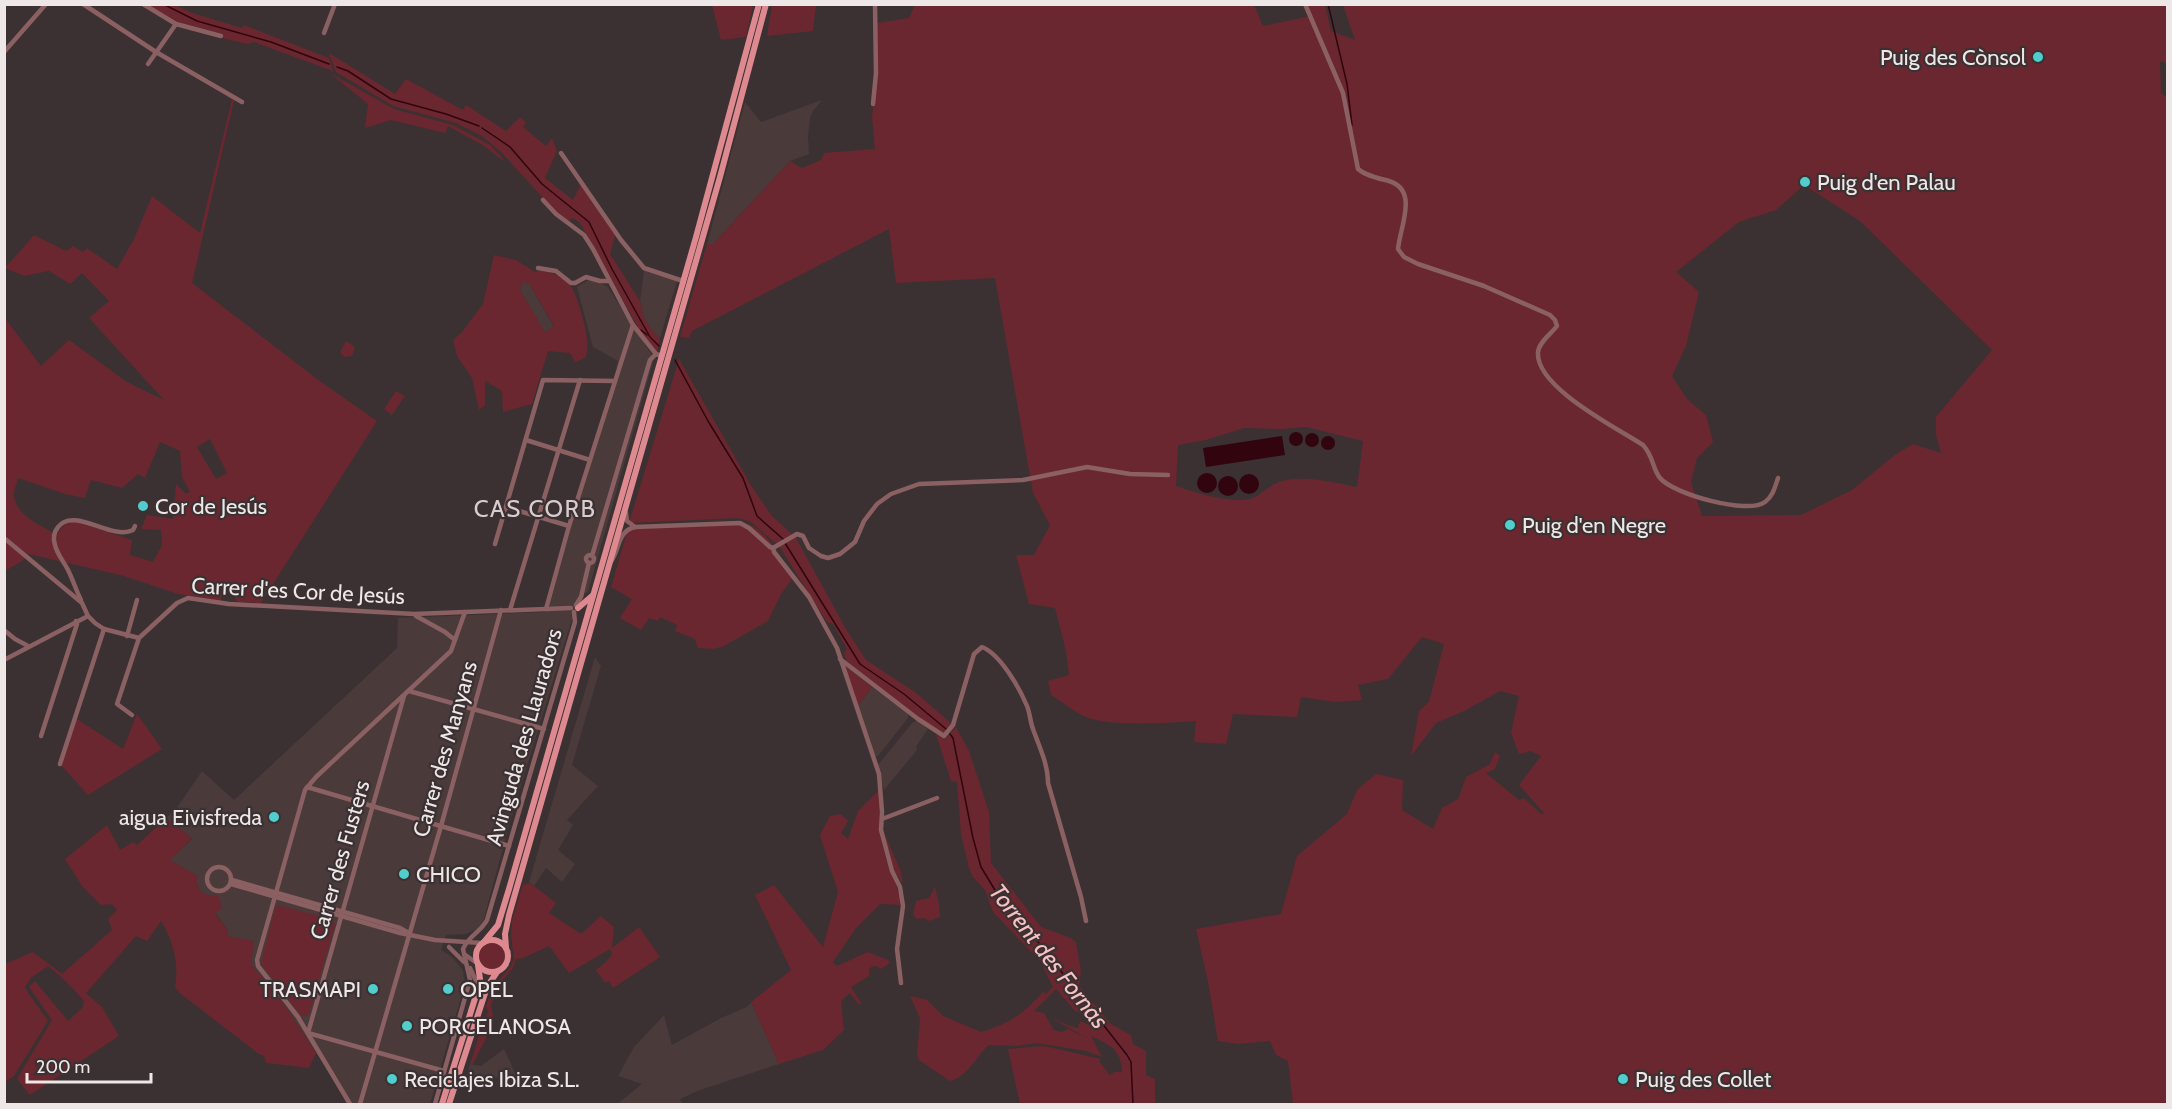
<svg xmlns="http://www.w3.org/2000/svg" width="2172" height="1109" viewBox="0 0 2172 1109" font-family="Cabin,sans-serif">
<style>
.built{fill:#4a3a3a}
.green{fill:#6a272f;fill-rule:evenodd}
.water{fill:#32040d}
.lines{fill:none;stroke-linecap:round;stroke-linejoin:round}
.stream{stroke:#32040d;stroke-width:1.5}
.minor{stroke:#8a6062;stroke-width:4.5}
.major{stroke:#dd898f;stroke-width:6}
.poi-dot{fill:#52cdcd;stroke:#3b3132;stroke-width:2}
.labels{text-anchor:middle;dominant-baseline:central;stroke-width:4.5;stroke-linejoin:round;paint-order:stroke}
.poi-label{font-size:22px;fill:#ede7e7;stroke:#3b3132;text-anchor:start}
.street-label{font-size:22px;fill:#ede7e7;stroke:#3b3132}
.neighbourhood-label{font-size:24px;letter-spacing:1.5px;fill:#d9cccd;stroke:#3b3132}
.water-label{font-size:24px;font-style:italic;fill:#f7c2c4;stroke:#3b3132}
</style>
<rect width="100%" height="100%" fill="#3b3132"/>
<g class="built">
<path d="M822,100L813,111L810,118L808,137L809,154L790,161L713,244H707L745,102L761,122Z"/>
<path d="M647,270L677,281L660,338L651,330L643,315L640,301L644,271Z"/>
<path d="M590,279L607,286L654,358L588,592L579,596L511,818L483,922L477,929L466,934L446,935L441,950L451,956L459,965L463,971L465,984L430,1104H350L285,1006L228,936V931L215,912L206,896L199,890L196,883L182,867L169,860L192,839L166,818L176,809L202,771L234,800L397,648L398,618L546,612L578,502L621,370L616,367L618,361L593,347L577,287Z"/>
<path d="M523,280L530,285L554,327L544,333L520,290Z"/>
<path d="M595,657L601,666L572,765L598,786L567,820L573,825L558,850L575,864L562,882L546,868L534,886L529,882Z"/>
<path d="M872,687L908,714V718L878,756H874L858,706Z"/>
<path d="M917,720L928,729L916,747L917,750L884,790L878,765L912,723Z"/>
<path d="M751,1002L779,1064L700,1090L680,1099L683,1104H617L642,1084L618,1076L634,1047L664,1015L672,1045L721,1018L747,1007Z"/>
<path d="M504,1049L518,1079L489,1077L470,1080L468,1071L470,1064L481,1066Z"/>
</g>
<g class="green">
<path d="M146,5H175L192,13L242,28L244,25L329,58L333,71L254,42L247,44L222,38L223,34L178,22Z"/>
<path d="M712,5H753L746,37L721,40Z"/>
<path d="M772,5H816L813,31L767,36Z"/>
<path d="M915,5H1254L1263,26L1311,16L1307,5H1325L1331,31L1355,40L1343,5H2167V66L2163,61L2160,62L2161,93L2168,99L2167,1104H1293L1288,1061L1276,1055L1270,1041L1238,1044L1218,1041L1208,981L1196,929L1281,914L1297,856L1347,814L1357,790L1376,774L1403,780L1402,810L1433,829L1442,808L1458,799L1466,777L1490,764L1495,752L1500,756L1495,769L1486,773L1519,800L1524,798L1541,814L1544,813L1519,785L1541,756L1531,751L1519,754L1511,733L1519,696L1500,691L1464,711L1436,723L1411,756L1419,711L1429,702L1444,644L1422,637L1388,679L1358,685L1362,700L1335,702L1301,697L1297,717L1233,714L1226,744L1194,742L1196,721C1170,723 1116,726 1092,719C1078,715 1064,703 1051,695L1048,681L1069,675L1066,651L1055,608L1029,604L1016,555H1034L1050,525L1033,493L995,278L896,283L889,229L692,331L689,338L680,337L707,244H713L790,161L802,168L821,160L824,153L875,149L872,116L878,69L877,23L909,18ZM1804,185L1860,221L1992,350L1936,417V435L1941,453L1913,444L1896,454L1852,490L1801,515L1702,516L1691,482L1697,458L1713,442L1706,415L1687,399L1672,376L1686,346L1699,292L1676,272L1739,222L1776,210ZM1306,427L1363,441L1357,487C1333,482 1305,475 1282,481C1270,484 1258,498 1250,499C1226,503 1198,493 1176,486L1178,445L1206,440L1244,428L1282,429Z"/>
<path d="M329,53L395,94L406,79L463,110L466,105L506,131L520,117L526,122L523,127L546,146L552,138L557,151L545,178L573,200L581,184L615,235L610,254L640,301L643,315L651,329L660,338L657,352L640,331L580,223L573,218L569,221L557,213L501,152L482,136L456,123L393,106L336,72Z"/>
<path d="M330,73L394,109L453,125L490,145L503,159L502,160L484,146L448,126L445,133L391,120L365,128L368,104Z"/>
<path d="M232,99L234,100L192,283L321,382L377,421L261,603L238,602L235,599L236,589L226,585L225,581L221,601L178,594L124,576L29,554L22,561L5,571V318L41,366L69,340L127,382L164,400L89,318L109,301L82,273L70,284L49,271L24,276L5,268L34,235L66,251L73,246L83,252L87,248L117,269L134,239L152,196L200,233ZM210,439L227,473L216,479L197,447ZM160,442L180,451L182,477L190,492L186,494L176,484L173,519L147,515L141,529L161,530L162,545L153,562L130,555L132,540L77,522C65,522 62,526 57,535C42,526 17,516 14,497C13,491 17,484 18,478L65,494L85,498L91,480L122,488L138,474L145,478Z"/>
<path d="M494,255L516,260L535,272C541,269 546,270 552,273C559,276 567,280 571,286C579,300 593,345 585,358L575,362L570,353L548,351L532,404L503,412L502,391L485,381V405L479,410L472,378L457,356L453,340L462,332L483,304ZM523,281L530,285L554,326L545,332L520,290Z"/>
<path d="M346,341L355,347L352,356L344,357L340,352Z"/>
<path d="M679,359L752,487L772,516L796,538L846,629L866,660L915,692L952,724L943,735L847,663L844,653L847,649L833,624L827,622L779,546L751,522L738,518L629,523Z"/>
<path d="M396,391L405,396L392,415L384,409Z"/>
<path d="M741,522C766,526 781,558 793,578L781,594L768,621L722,647L712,649L698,648L695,639L675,631L677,625L660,617L658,621L649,618L641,630L620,618L632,599L611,587L628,529Z"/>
<path d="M844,665L872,687L858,706Z"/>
<path d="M137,714L162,749L88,795L61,765L77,719L123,749Z"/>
<path d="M956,727L969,751L989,812L991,863L1041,927L1071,938L1076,942L1081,971L1079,986L1111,1024L1131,1035L1133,1044L1146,1051V1075L1155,1079V1104H1020L1008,1049L1044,1046L1101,1059L1099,1061L1110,1075L1114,1072H1122C1122,1050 1109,1044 1091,1036L1102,1057L1086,1051L1037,1043L1016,1046L989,1045C975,1057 969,1076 950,1081L919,1060L917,1056L920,1018L910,996L927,1000L943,1016L981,1032C1012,1022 1022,1015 1043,992L1046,994L1053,987L1040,961L993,912L985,890L973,877L969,868L961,834L957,782L951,781L936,734L945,739ZM1056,989L1075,1011L1089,1017L1095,1025L1092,1026L1080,1021L1078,1028L1067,1025L1055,1019V1020L1087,1038L1068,1029L1062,1032L1054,1030L1044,1013L1034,1011Z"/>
<path d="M879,790C879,811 878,831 884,851C888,870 899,885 901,905L880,904L856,928L833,962L837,966L868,952L888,960L890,963L881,969L877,966L871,967L869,970V976L851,987L861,1003L859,1005L850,993L841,1001L844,1030L823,1050L779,1064L751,1002L791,970L755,895L774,885L823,947L838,892L820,835L830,816L841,814L848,821L841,833L848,839L858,811Z"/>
<path d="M166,818L192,838L170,860L198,876C193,891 204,896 218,896L222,908L215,913L228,931V936L254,941L251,964L285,1006L316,1053L309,1068L266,1063L264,1056L259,1054L181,994L175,988C179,965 174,942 161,921L147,941L136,936L86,993L102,1007L119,1036L30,1095L17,1079L52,1020L29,987L35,981L68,1021L83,1007L84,1001C72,987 62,977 48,966L31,978L25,987C29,996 42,1011 48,1021L14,1076L5,1082V964L33,952L62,974L112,930L108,919L117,910L112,904L101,905L82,886L65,859L107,825L120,850L133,842L137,845Z"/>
<path d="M883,830L901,872L903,884L894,870Z"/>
<path d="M529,882L556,903L549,913L581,934L601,916L614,927L612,948L639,927L660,957L613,988L609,981L605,983L596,970L607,961L612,954L610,949L569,973L549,946L523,958L516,959L513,968L498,986L491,1005L494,1022L473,1064H470L483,1023L485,1022L488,1011L486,1007L492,987L510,968L514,959L511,936L512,921L523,884H529Z"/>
<path d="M935,887L939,904L940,917L929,921L924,918L916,919L913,913L916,901L929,898Z"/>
<path d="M278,905L327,918L333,920L335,925L309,1014L306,1016H301L261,964L275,908Z"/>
<circle cx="492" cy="956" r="13"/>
</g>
<g class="water">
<circle cx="1296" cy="439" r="7"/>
<circle cx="1312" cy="440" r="7"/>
<circle cx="1328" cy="443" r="7"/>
<path d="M1282,436L1285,455L1206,467L1203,448Z"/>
<circle cx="1207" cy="483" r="10"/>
<circle cx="1249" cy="484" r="10"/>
<circle cx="1228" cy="486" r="10"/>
</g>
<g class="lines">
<g class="stream">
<path d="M163,4L197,21L271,42L329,64"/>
<path d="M1328,4L1347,84L1352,125"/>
<path d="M337,67L348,71L391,99L446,114L479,126"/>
<path d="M482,128L510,147L542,184L589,222L612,269L650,337"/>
<path d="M641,330L647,335"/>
<path d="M651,338L659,346"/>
<path d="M675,360L708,421L743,478L757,516L783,539"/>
<path d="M785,543L860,664L904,694L946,729"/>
<path d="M950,734L953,738L973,838L981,867L1001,900L1031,933L1127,1055L1131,1062L1133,1104"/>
</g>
<g class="minor">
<path d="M83,4L156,52L242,102"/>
<path d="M143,4L176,24L221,36"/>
<path d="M1305,4L1343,93L1358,169C1366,176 1378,178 1389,181C1419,190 1400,227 1398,249L1404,257L1418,264L1484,286L1550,315L1555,320L1557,326C1551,334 1539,342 1538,352C1535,387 1617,428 1643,445C1654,457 1652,468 1660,478C1673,494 1748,515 1765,502C1773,496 1775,487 1778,478"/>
<path d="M324,33L335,4"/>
<path d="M4,52L46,4"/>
<path d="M148,64L176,24"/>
<path d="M873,104L876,73L875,4"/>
<path d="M561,153L621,240L644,268L683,281"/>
<path d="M543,200L556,214L584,235L593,249L633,325L656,354"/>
<path d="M538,268L556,271L571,283H575L586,277L600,281H609"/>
<path d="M526,440L590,460"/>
<path d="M506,507L569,526"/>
<path d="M626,513L627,521L635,527"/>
<path d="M4,538L82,603L88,616L95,623L104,629L139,638L177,603L188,598L229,604L414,614L571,608"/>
<path d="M495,544L543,380L615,381"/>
<path d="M773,548L797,534L803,536L809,548L821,556L828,558L840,554L855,542L864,521L877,504L891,494L919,484L1023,480L1087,467L1130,474L1168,475"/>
<circle cx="590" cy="559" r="4"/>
<path d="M592,556L650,360L656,354L662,356"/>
<path d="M612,560C620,547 618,531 635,527L740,523L749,528L770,547L773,548L774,552L809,597L837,648L879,774L882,812L881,830L892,871L900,887L903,906L897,949L901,983"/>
<path d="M81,600C76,590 73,580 68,570C64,562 57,554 55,545C53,539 54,532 58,527C74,506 112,541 133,530L135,526"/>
<path d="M576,605L581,597L589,563"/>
<path d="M546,609L569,526L633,325"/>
<path d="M510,610L580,380"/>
<path d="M416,616L445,632L455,640"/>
<path d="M4,630L15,639L28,646"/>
<path d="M127,636L137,600"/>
<path d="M840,659L918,719L944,736L953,725L974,654L982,647C1000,654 1019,687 1027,706C1030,713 1030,721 1033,729C1039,746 1048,764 1048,783L1081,897L1086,921"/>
<path d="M4,660L88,616"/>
<path d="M409,691L544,729"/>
<path d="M404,696L308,1033L444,1071"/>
<path d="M132,715L117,704L139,638"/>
<path d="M41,736L77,624L76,621"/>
<path d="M60,764L104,629"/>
<path d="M307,787L509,846"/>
<path d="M882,819L937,798"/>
<circle cx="219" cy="879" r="12"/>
<path d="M232,880L400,928L407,932"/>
<path d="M231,884L400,933L435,940L482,943"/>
<path d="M449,947L464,962"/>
<path d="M464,954L478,964"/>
<path d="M470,968L478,985"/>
<path d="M350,1104L298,1017L258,966L257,960L305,790L316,777L451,651L465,612"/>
<path d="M360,1104L441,826L501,610"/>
<path d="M435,1104L470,980L463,949C468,936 481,932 487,920L575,622L574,612"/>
</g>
<g class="major">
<path d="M578,608L592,596"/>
<circle cx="492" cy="956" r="16"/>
<path d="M484,942L498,925L509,889L696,237L759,4"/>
<path d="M506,948L505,934L509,915L720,177L766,4"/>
<path d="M442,1104L477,992L480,979L478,965"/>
<path d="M449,1104L487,987L497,972"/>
</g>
</g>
<g class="poi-dot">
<circle cx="2038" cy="57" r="6"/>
<circle cx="1805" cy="182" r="6"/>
<circle cx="143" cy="506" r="6"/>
<circle cx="1510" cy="525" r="6"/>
<circle cx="274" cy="817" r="6"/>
<circle cx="404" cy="874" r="6"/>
<circle cx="373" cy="989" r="6"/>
<circle cx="448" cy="989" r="6"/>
<circle cx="407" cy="1026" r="6"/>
<circle cx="392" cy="1079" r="6"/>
<circle cx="1623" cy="1079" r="6"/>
</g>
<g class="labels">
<g class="poi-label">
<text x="2026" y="57" text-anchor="end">Puig des Cònsol</text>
<text x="1817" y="182">Puig d'en Palau</text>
<text x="155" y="506">Cor de Jesús</text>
<text x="1522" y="525">Puig d'en Negre</text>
<text x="262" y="817" text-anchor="end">aigua Eivisfreda</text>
<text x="416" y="874">CHICO</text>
<text x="361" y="989" text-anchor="end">TRASMAPI</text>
<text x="460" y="989">OPEL</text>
<text x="419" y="1026">PORCELANOSA</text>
<text x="404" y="1079">Reciclajes Ibiza S.L.</text>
<text x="1635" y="1079">Puig des Collet</text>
</g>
<g class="street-label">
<text transform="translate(298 591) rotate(3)">Carrer d'es Cor de Jesús</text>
<text transform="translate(524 737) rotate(-74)">Avinguda des Llauradors</text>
<text transform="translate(445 749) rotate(-74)">Carrer des Manyans</text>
<text transform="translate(340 860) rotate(-74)">Carrer des Fusters</text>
</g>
<g class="neighbourhood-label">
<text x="535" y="508">CAS CORB</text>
</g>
<g class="water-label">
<text transform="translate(1049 956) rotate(52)">Torrent des Fornàs</text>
</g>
</g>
<rect width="2172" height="1109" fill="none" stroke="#ede7e7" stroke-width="12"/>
<path d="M27 1073v9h124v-9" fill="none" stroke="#ede7e7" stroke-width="3"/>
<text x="36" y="1073" font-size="18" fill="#ede7e7" stroke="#3b3132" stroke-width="4.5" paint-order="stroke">200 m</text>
</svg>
